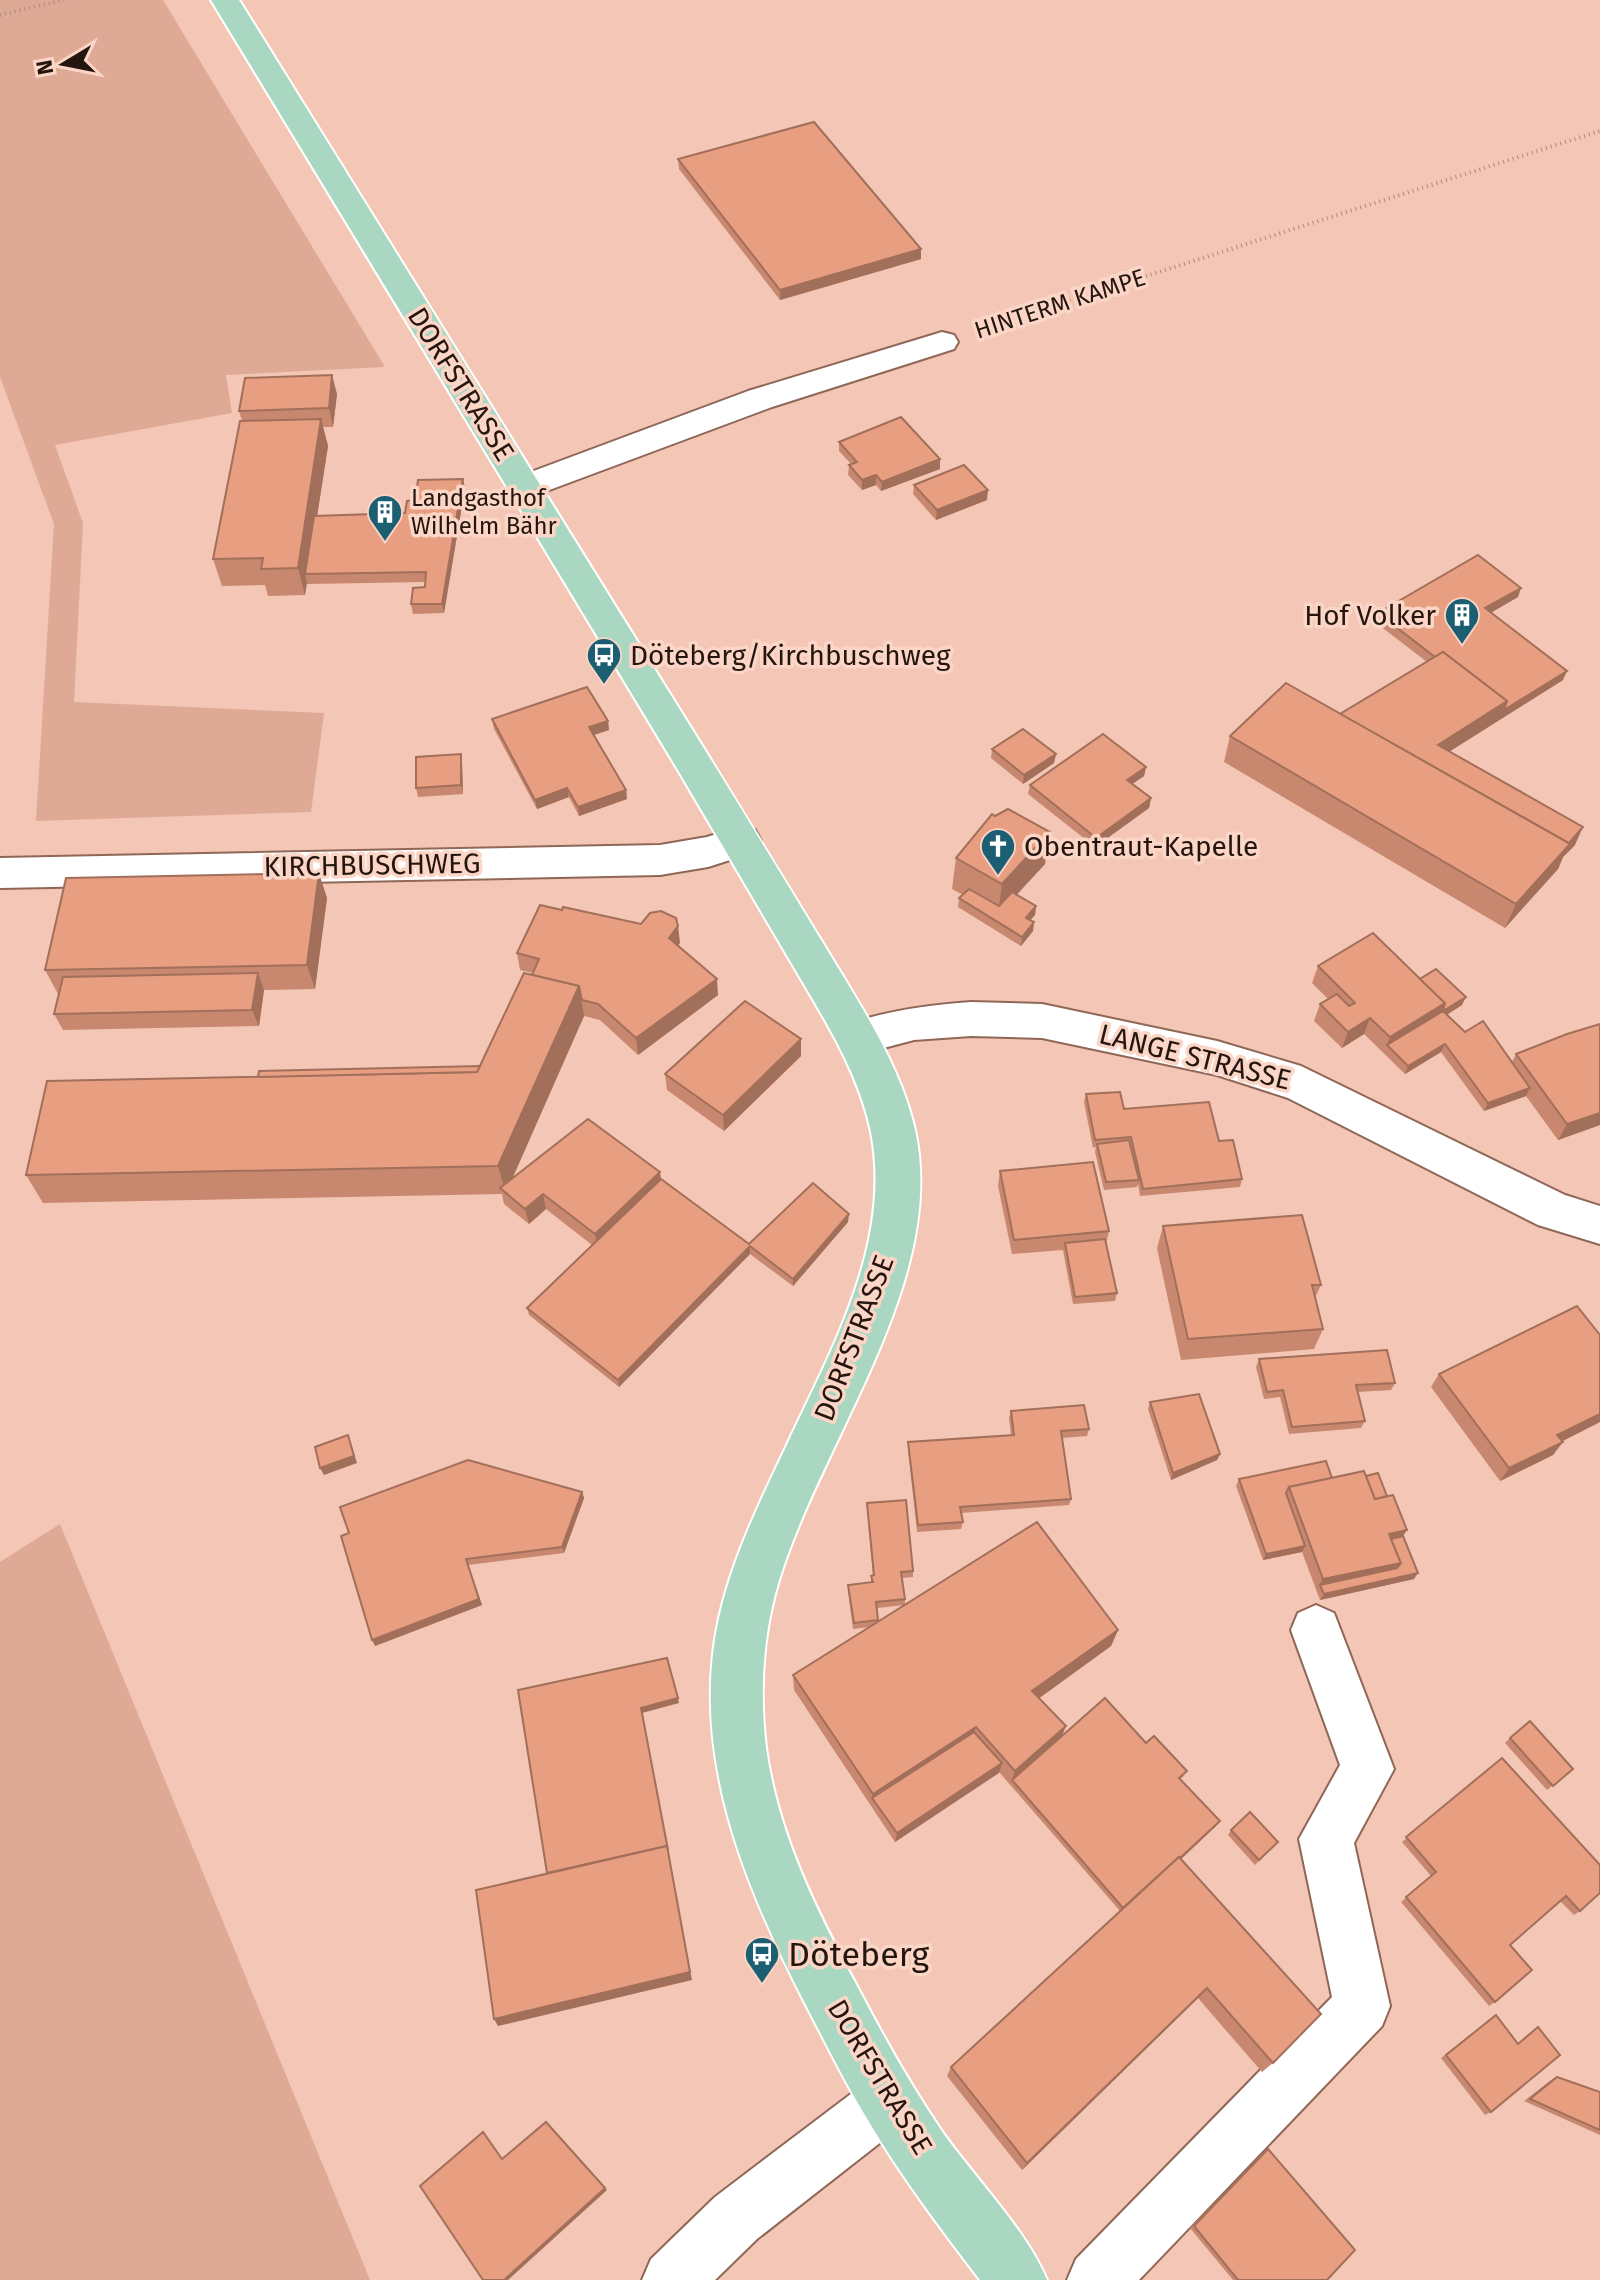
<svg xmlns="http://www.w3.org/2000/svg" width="1600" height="2280" viewBox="0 0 1600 2280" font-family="'Fira Sans',sans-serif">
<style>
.green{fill:#deaa96}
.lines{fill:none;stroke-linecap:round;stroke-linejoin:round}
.minor-casing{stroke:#8f6757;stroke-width:4}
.major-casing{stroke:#fff;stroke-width:4}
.path{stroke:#ad897c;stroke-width:4;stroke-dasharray:1 4;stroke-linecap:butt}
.minor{fill:#fff;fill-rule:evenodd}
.major{fill:#a9d7c1;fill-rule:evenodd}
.wall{fill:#c8886f}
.shaded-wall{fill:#a26f5a}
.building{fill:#e89e81;stroke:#a26f5a;stroke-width:2}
.labels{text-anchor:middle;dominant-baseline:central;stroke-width:7;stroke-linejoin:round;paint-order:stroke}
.far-street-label{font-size:24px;fill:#25150f;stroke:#fbd6c7}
.far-poi-label{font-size:24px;fill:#25150f;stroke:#fbd6c7;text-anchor:start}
.street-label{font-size:28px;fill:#25150f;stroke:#fbd6c7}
.poi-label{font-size:28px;fill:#25150f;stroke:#fbd6c7;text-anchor:start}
.near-poi-label{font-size:34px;fill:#25150f;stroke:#fbd6c7;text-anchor:start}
</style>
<rect width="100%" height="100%" fill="#f4c6b5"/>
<g class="green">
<path d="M0,0H163L385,367L226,375L232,413L55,445L83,523L74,702L324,713L311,812L36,821L54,524L0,377Z"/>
<path d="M60,1524L370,2280H0V1562Z"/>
</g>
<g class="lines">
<g class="minor-casing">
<g id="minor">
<path d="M942,332L954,335L958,342L954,349L772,407L536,495L524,499L512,495L507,487L512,479L748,391Z"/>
<path d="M741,826L755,830L761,841L755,852L708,867L660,875L0,888V858L660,845L707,837Z"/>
<path d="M971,1002L1042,1004L1217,1041L1301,1066L1565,1195L1600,1206V1244L1538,1225L1288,1098L1217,1075L1042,1038L971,1036L914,1040L857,1055L842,1050L836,1038L842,1026C885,1011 926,1005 971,1002Z"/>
<path d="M1316,1605L1334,1613L1394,1769L1354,1843L1390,2006L1382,2026L1139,2280H1067L1076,2259L1332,1997L1299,1839L1340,1765L1291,1630L1298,1613Z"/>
<path d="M888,2072L908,2081L917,2101L908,2121L757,2239L715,2280H642L651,2259L715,2197L868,2081Z"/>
</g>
</g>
<g class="major-casing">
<path id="major" d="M211,0H239C394,249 548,498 703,747C744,813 784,879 824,945C859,1003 900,1064 915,1130C949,1284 814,1449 775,1594C762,1644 760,1697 766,1748C778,1835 817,1912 858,1988C884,2038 911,2086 943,2133C975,2178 1026,2230 1047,2280H980C941,2229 902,2177 869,2122C847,2086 828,2047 808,2009C752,1900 699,1780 713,1654C721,1582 754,1514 785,1449C830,1352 893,1243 871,1132C859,1073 825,1020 795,969C756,903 717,836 678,770C523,513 367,256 211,0Z"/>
</g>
<g class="path">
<path d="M0,15L64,0"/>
<path d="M984,328L1600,131"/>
</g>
<use href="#minor" class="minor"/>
<use href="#major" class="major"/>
</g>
<g class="wall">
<path d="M678,159L921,259L780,300L679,169Z"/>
<path d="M337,394L333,427H323L328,446L317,516L405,513L465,488L444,613L413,614L411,604L425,587L426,582L307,584V582L305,595L268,596L265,585L222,586L213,559L242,421L239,411Z"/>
<path d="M839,442L940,459V469L881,491L876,485L862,490L848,475L849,465L851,464L839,451Z"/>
<path d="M914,485L987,500L936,520L913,494Z"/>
<path d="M1518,597L1491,612L1563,680L1449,752L1575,845L1563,857L1558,869L1505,928L1224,762L1230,736L1340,714L1427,662L1375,622L1378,613Z"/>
<path d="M492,719L608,721L609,730L594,735L626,790L627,799L579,816L569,797L537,809L494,729Z"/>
<path d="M992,749L1056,754L1054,763L1023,784L991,758Z"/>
<path d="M462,763L463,794L418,797L416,788Z"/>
<path d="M1146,767L1144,776L1132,784L1151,798L1149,808L1095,847L1028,794L1030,785Z"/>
<path d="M956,858L1045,864L1016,895L1036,906L1035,915L1030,920L1034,922L1033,931L1021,946L958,907L959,898L963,895L952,889Z"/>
<path d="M327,898L315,989L264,990L259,1026L63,1030L54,1014L59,994H58L45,970Z"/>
<path d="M680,943L678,945L718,995L638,1055L600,1020L584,1016L511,1180L661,1179L749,1244L848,1222L793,1286L750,1254L619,1387L529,1315L527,1308L592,1245L546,1209L529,1224L504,1204L502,1194L43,1203L26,1175L258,1077L480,1066L533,973L520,970L517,953Z"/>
<path d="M1318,966L1420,979L1462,1005L1447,1015L1465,1032L1512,1062L1516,1054L1600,1125L1558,1140L1526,1096L1484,1111L1441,1052L1405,1074L1364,1034L1342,1048L1314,1021L1320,1004L1328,999L1312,983Z"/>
<path d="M801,1039V1056L724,1131L667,1090L665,1074Z"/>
<path d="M1086,1094L1124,1109L1219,1141L1242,1179L1240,1187L1140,1196L1138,1184L1137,1187L1104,1190L1095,1152L1096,1147L1093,1148L1084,1102Z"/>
<path d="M1000,1171L1109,1231L1106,1244L1117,1293L1115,1301L1073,1304L1063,1250L1012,1254L998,1186Z"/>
<path d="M1163,1226L1321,1285L1315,1298L1323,1329L1314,1349L1181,1360L1157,1248Z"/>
<path d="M1259,1359L1395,1383L1391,1390L1358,1392L1365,1421L1361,1428L1289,1434L1280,1397L1264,1399L1256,1367Z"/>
<path d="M1439,1374L1600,1422L1562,1441L1553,1455L1500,1481L1431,1387Z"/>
<path d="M1150,1402L1220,1454L1217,1460L1171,1480L1148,1409Z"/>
<path d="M1011,1411L1089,1429L1087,1436L1062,1438L1071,1499L1069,1505L961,1513L963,1522L961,1529L917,1532L908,1449V1442L1011,1435L1009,1418Z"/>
<path d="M1366,1476L1403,1536L1414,1579L1320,1600L1302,1552L1263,1560L1236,1486L1239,1479L1332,1478Z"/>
<path d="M582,1492L584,1498L564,1553L468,1565L482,1605L375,1646L349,1533Z"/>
<path d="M867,1503L913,1571V1577L902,1578L905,1599V1605L877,1608L878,1622L1118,1630L1111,1646L1039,1698L1062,1736L1146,1743L1184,1776L1180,1779L1216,1826L1181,1859L1273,2063L1262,2072L1198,1998L1022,2170L947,2076L951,2067L1120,1911L999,1772L895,1842L794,1690L793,1675L870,1627L853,1629L848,1591V1585L871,1583V1576H873L867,1509Z"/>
<path d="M1510,1738L1573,1769L1547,1790L1505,1743Z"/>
<path d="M1502,1758L1580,1911L1574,1915L1560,1901L1510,1945L1495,2002L1489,2006L1401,1902L1431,1876L1402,1842Z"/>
<path d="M1231,1830L1278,1842L1255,1865L1228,1835Z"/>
<path d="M1496,2015L1518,2043L1538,2027L1491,2112L1485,2115L1441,2058Z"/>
<path d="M1557,2077L1600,2092V2135L1524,2101L1551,2080Z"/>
<path d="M1268,2149L1327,2280H1233L1190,2228Z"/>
</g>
<g class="shaded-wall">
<path d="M921,249V259L780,300V290Z"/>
<path d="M332,375L337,394L333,427L329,408Z"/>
<path d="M321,419L328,446L308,574H305L307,582L305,595L298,568Z"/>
<path d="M940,459V469L881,491L882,482Z"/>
<path d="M876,475V485L862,490V480Z"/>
<path d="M463,479L465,488L444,613L442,604Z"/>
<path d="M988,490L987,500L936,520L937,510Z"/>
<path d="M1521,588L1518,597L1482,618L1485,608Z"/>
<path d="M1567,671L1563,680L1431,763L1438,745L1507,701Z"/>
<path d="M608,721L609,730L590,736L589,727Z"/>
<path d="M461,754L462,763L463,794L461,785Z"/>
<path d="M1056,754L1054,763L1023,784L1024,775Z"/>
<path d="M1146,767L1144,776L1125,789L1127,780Z"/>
<path d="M567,788L569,797L537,809L535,800Z"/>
<path d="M626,790L627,799L579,816L578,807Z"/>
<path d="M1151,798L1149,808L1095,847L1096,838Z"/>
<path d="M1583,827L1575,845L1563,857L1558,869L1505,928L1516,904Z"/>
<path d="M1050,832L1045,864L998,915L1002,884Z"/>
<path d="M319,873L327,898L315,989L307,965Z"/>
<path d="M1036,906L1035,915L1025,926L1026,918Z"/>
<path d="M1034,922L1033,931L1021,946L1022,937Z"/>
<path d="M678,926L680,943L670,955L669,938Z"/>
<path d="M258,973L264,990L259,1026L252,1010Z"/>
<path d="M717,979L718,995L638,1055L636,1038Z"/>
<path d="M579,986L584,1016L506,1193L498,1166Z"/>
<path d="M1466,997L1462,1005L1439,1019L1443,1011Z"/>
<path d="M1445,1003L1438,1020L1387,1045L1390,1037Z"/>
<path d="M1370,1018L1364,1034L1342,1048L1348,1032Z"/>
<path d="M801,1039V1056L724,1131L723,1115Z"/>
<path d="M1445,1044L1441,1052L1405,1074L1408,1066Z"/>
<path d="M1530,1088L1526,1096L1484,1111L1488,1103Z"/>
<path d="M1600,1113V1125L1558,1140L1567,1124Z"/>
<path d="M660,1172L662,1187L598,1249L595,1234Z"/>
<path d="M543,1194L546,1209L529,1224L525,1209Z"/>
<path d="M849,1214L848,1222L793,1286V1279Z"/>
<path d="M750,1246V1254L619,1387L618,1380Z"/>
<path d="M1600,1414V1422L1547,1449L1557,1435Z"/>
<path d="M348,1435L357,1463L324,1475L320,1468Z"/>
<path d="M1563,1442L1553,1455L1500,1481L1509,1468Z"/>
<path d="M1220,1454L1217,1460L1171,1480L1173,1473Z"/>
<path d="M582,1492L584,1498L564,1553L562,1547Z"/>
<path d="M1407,1530L1399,1542L1387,1545L1389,1534Z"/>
<path d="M1305,1546L1302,1552L1263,1560L1266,1554Z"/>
<path d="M466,1559L482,1605L375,1646L372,1640Z"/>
<path d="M1401,1563L1393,1575L1320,1585L1316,1591L1323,1579Z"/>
<path d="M1418,1573L1414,1579L1320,1600L1324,1594Z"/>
<path d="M1118,1630L1111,1646L1027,1707L1032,1691Z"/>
<path d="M678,1698L679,1703L642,1713L692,1980L498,2026L494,2019L641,1708Z"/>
<path d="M1066,1726L1060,1741L1012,1780L1015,1771Z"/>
<path d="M976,1727L972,1742L872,1798L873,1794Z"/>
<path d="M1002,1763L999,1773L895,1842L897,1833Z"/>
<path d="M1220,1821L1216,1826L1123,1914Z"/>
<path d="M1207,1988L1198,1998L1022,2170L1027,2163Z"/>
<path d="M605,2188L607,2190L508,2280H504Z"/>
</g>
<g class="building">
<path d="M814,122L921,249L780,290L678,159Z"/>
<path d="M332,375L329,408L239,411L245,378Z"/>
<path d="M901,417L940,459L882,482L876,475L862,480L849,465L857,462L839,442Z"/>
<path d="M321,419L298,568L261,569L263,558L213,559L240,421Z"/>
<path d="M964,465L988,490L937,510L914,485Z"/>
<path d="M463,479L442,604H411L413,588L425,587L426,572L305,574L314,516L405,513L407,501L415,500L418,480Z"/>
<path d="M1478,555L1521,588L1485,608L1567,671L1504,710L1507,701L1443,652L1435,657L1378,613Z"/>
<path d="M1443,652L1507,701L1438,745L1583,827L1569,843L1340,714Z"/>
<path d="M1286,683L1570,844L1516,904L1230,736Z"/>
<path d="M587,687L608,721L589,727L626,790L578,807L567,788L535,800L492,719Z"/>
<path d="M1023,729L1056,754L1024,775L992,749Z"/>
<path d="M1103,734L1146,767L1127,780L1151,798L1096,838L1030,785Z"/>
<path d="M461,754V785L416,788V757Z"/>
<path d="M1008,809L1050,832L1002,884L956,858L992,814L995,816Z"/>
<path d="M319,873L307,965L45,970L66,878Z"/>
<path d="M969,889L999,906L1012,892L1036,906L1026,918L1034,922L1022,937L959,898Z"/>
<path d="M540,905L562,910L563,907L641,924L650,913L661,911L676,918L678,926L669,938L717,979L636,1038L598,1004L582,1000L579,986L532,975L539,959L517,953Z"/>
<path d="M1373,933L1445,1003L1390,1037L1370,1018L1348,1032L1320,1004L1337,994L1349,1006L1355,1003L1318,966Z"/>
<path d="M1436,969L1466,997L1443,1011L1445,1003L1420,979Z"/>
<path d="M258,973L252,1010L54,1014L63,977Z"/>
<path d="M524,973L579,986L498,1166L26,1175L47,1081L477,1072Z"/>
<path d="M745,1001L801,1039L723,1115L665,1074Z"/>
<path d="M1443,1011L1465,1032L1483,1021L1530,1088L1488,1103L1445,1044L1408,1066L1387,1045Z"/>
<path d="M1600,1024V1113L1567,1124L1516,1054L1567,1034Z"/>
<path d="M480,1066L477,1072L258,1077L259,1071Z"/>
<path d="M1120,1092L1124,1109L1209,1102L1219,1141L1233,1140L1242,1179L1143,1189L1131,1137L1095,1140L1086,1094Z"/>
<path d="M588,1119L660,1172L595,1234L543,1194L525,1209L500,1188Z"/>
<path d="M1129,1140L1139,1180L1106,1182L1097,1144Z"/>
<path d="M1093,1162L1109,1231L1014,1240L1000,1171Z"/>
<path d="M661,1179L749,1244L813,1183L849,1214L793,1279L750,1246L618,1380L527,1308Z"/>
<path d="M1302,1215L1321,1285H1312L1323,1329L1188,1339L1163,1226Z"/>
<path d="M1105,1239L1117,1293L1075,1297L1065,1243Z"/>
<path d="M1577,1306L1600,1335V1414L1557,1435L1563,1442L1509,1468L1439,1374Z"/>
<path d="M1387,1350L1395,1383L1356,1385L1365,1421L1292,1427L1283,1390L1267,1392L1259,1359Z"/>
<path d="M1199,1394L1220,1454L1173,1473L1150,1402Z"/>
<path d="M1084,1405L1089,1429L1061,1431L1071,1499L960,1507L963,1522L918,1525L908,1442L1014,1435L1011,1411Z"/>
<path d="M348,1435L354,1456L320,1468L315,1447Z"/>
<path d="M468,1460L582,1492L562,1547L466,1559L479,1599L372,1640L341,1536L349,1533L340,1507Z"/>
<path d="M1326,1461L1332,1478L1289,1487L1286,1493L1305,1546L1266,1554L1239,1479Z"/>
<path d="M1364,1471L1375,1499L1393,1495L1407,1530L1389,1534L1401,1563L1323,1579L1289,1487Z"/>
<path d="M1378,1473L1387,1496L1375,1499L1366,1476Z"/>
<path d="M906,1500L913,1571L901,1572L905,1599L876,1602L878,1620L854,1623L848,1585L873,1582L871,1576L874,1575L867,1503Z"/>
<path d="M1037,1522L1118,1630L1032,1691L1066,1726L1015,1771L976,1727L873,1794L793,1675Z"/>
<path d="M1403,1536L1418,1573L1324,1594L1320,1585L1397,1568L1401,1563L1391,1539Z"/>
<path d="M667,1658L678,1698L641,1708L668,1850L667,1846L547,1873L518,1690Z"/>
<path d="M1105,1698L1146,1743L1154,1736L1187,1771L1179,1778L1220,1821L1180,1858L1179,1857L1123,1908L1012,1780Z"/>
<path d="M1530,1721L1573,1769L1553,1786L1510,1738Z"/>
<path d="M974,1732L1002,1763L897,1833L872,1798Z"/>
<path d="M1502,1758L1600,1865V1893L1580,1911L1566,1896L1510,1945L1532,1970L1495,2002L1406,1897L1436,1872L1406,1837Z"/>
<path d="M1250,1812L1278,1842L1259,1860L1231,1830Z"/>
<path d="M667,1846L690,1972L494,2019L476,1890Z"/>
<path d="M1179,1857L1321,2014L1273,2063L1207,1988L1027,2163L951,2067Z"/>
<path d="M1496,2015L1518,2044L1538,2027L1560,2055L1491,2112L1446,2055Z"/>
<path d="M1557,2077L1600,2092V2130L1530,2099Z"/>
<path d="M546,2122L605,2188L504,2280H483L420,2186L483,2132L502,2159Z"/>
<path d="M1268,2149L1355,2250L1327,2280H1238L1194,2226Z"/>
</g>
<defs>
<g id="building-pin" transform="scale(1.8)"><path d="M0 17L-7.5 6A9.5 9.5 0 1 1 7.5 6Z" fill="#1c5e72" stroke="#fbd6c7"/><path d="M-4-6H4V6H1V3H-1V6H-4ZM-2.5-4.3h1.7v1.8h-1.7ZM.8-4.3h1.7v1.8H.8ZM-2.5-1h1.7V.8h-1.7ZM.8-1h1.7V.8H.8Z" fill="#fff"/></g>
<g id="bus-pin" transform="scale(1.8)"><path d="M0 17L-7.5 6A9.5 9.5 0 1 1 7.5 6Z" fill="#1c5e72" stroke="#fbd6c7"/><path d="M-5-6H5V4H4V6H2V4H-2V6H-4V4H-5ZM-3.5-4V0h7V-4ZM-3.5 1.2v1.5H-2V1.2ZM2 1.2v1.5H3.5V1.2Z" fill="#fff"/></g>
<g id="church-pin" transform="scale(1.8)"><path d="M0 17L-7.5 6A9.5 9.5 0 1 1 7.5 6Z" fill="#1c5e72" stroke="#fbd6c7"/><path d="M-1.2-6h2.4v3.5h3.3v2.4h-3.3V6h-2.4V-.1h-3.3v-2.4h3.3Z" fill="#fff"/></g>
</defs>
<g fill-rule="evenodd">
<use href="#building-pin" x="385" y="512"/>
<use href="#building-pin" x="1462" y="615"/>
<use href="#bus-pin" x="604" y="655"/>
<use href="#church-pin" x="998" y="846"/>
<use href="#bus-pin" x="762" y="1954"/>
</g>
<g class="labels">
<g class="far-street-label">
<text transform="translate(1060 304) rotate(-18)">HINTERM KAMPE</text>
</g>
<g class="far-poi-label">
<text x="411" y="498">Landgasthof<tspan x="411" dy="28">Wilhelm Bähr</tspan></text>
</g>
<g class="street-label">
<text transform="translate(461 384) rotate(58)">DORFSTRASSE</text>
<text transform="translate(372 865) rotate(-1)">KIRCHBUSCHWEG</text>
<text transform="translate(1195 1057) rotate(14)">LANGE STRASSE</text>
<text transform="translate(854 1338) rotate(-69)">DORFSTRASSE</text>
<text transform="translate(880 2077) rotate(59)">DORFSTRASSE</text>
</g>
<g class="poi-label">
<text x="1436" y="615" text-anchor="end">Hof Volker</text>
<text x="630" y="655">Döteberg/Kirchbuschweg</text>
<text x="1024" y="846">Obentraut-Kapelle</text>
</g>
<g class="near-poi-label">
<text x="788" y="1954">Döteberg</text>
</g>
</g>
<g transform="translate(64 64) rotate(260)" stroke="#fbd6c7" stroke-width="6" paint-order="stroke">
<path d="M0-6L14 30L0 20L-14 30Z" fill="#25150f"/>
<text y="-12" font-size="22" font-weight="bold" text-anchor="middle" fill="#25150f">N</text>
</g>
</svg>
